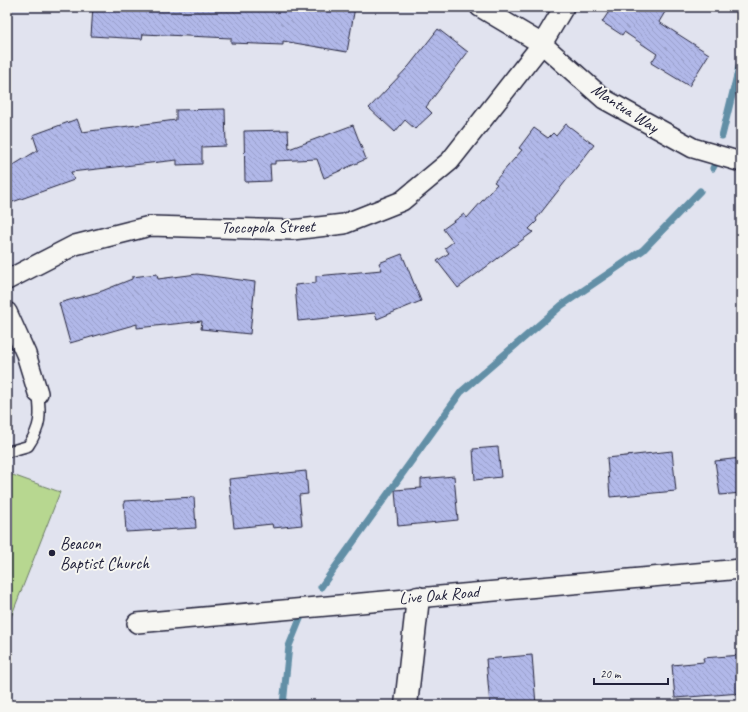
<svg xmlns="http://www.w3.org/2000/svg" width="748" height="712" viewBox="0 0 748 712" font-family="Caveat,sans-serif">
<style>
.pitch{fill:#b7d790;stroke:#6c7c66}
.lines{fill:none;stroke-linecap:round;stroke-linejoin:round}
.stream{stroke:#628fa6;stroke-width:7}
.building{fill:url(#building-back-hatch);stroke:#22223b}
.service-casing{stroke:#22223b;stroke-width:13}
.minor-casing{stroke:#22223b;stroke-width:22}
.tertiary-casing{stroke:#22223b;stroke-width:25}
.service{stroke:#f6f6f2;stroke-width:10}
.minor{stroke:#f6f6f2;stroke-width:19}
.tertiary{stroke:#f6f6f2;stroke-width:22}
.poi-dot{fill:#22223b;stroke:#f6f6f2;stroke-width:1.5}
.labels{text-anchor:middle;dominant-baseline:central;stroke-width:4;stroke-linejoin:round;paint-order:stroke}
.street-label{font-size:17px;fill:#22223b;stroke:#f6f6f2}
.poi-label{font-size:17px;fill:#22223b;stroke:#f6f6f2;text-anchor:start}
</style>
<defs>
<pattern id="building-back-hatch" width="6" height="6" patternUnits="userSpaceOnUse"><rect width="6" height="6" fill="#b1b8e9"/><path d="M-1 5l2 2M0 0l6 6M5-1l2 2" fill="none" stroke="#989ec9"/></pattern>
</defs>
<rect width="100%" height="100%" fill="#e1e3ef"/>
<filter id="ink" filterUnits="userSpaceOnUse"><feTurbulence type="fractalNoise" baseFrequency=".025" numOctaves="2"/><feDisplacementMap in="SourceGraphic" scale="8" xChannelSelector="R" yChannelSelector="G"/><feConvolveMatrix kernelMatrix="1 2 1 2 8 2 1 2 1" color-interpolation-filters="sRGB"/></filter>
<g filter="url(#ink)">
<path class="pitch" d="M7,473L60,492L7,627Z"/>
<g class="lines">
<g class="stream">
<path d="M722,136L741,59"/>
<path d="M713,168L718,158"/>
<path d="M321,587L461,392L562,305L643,250L700,191"/>
<path d="M283,705L289,646L302,614"/>
</g>
</g>
<g class="building">
<path d="M93,7H355L347,52L283,41V45L231,43V38L143,34L142,39L91,36Z"/>
<path d="M612,7H668L659,22L709,54L689,86L651,63L657,54L624,32L622,35L602,22Z"/>
<path d="M438,29L468,52L426,107L432,113L415,129L405,120L395,132L369,108L409,66Z"/>
<path d="M225,109L226,146L202,147V164L177,165V160L71,172L74,180L7,204V169L38,150L33,135L77,119L82,132L176,120V110Z"/>
<path d="M566,124L594,145L536,219L537,221L529,229L533,232L458,288L437,261L449,253L445,248L453,242L443,229L464,214L467,218L497,184L494,182L522,150L519,148L534,128L548,138L553,133L556,136Z"/>
<path d="M353,125L366,159L324,178L317,159L275,161V164H270L271,181L245,182L244,131L288,130L289,149Z"/>
<path d="M402,254L421,301L377,319L375,313L298,321L295,285L316,283V276L382,270L379,263Z"/>
<path d="M157,274L158,279L197,274L255,282L250,334L201,329L202,321L137,328V324L70,343L59,303L102,291L132,279V277Z"/>
<path d="M498,447L501,477L475,480L473,449Z"/>
<path d="M672,451L676,491L610,497L607,458Z"/>
<path d="M741,458V493L720,495L715,461Z"/>
<path d="M306,471L308,494L299,495L302,525L273,528L272,524L234,528L229,479Z"/>
<path d="M454,476L458,520L398,526L395,490L421,488V479Z"/>
<path d="M194,497L196,528L126,532L124,501Z"/>
<path d="M532,655L536,705H490L486,659Z"/>
<path d="M741,655V693L675,698L672,665L704,662L703,658Z"/>
</g>
<g class="lines">
<g class="service-casing">
<path id="service" d="M7,452L28,446C41,427 41,415 38,393"/>
</g>
<g class="minor-casing">
<g id="minor">
<path d="M480,7L542,44L604,99L693,148L741,162"/>
<path d="M7,280L75,245L150,226L292,230L344,224L402,201L450,161L542,44L564,7"/>
<path d="M7,312L26,354L38,393"/>
<path d="M137,623L741,569"/>
</g>
</g>
<g class="tertiary-casing">
<path id="tertiary" d="M406,705L418,598"/>
</g>
<use href="#service" class="service"/>
<use href="#minor" class="minor"/>
<use href="#tertiary" class="tertiary"/>
</g>
</g>
<circle class="poi-dot" cx="52" cy="553" r="4"/>
<g class="labels">
<g class="street-label">
<text transform="translate(625 108) rotate(33)">Mantua Way</text>
<text transform="translate(268 227) rotate(-1)">Toccopola Street</text>
<text transform="translate(439 595) rotate(-5)">Live Oak Road</text>
</g>
<g class="poi-label">
<text x="60" y="543">Beacon<tspan x="60" dy="20">Baptist Church</tspan></text>
</g>
</g>
<rect width="748" height="712" fill="none" stroke="#f6f6f2" stroke-width="24"/>
<rect x="12" y="12" width="724" height="688" fill="none" stroke="#22223b" stroke-width="1.5" filter="url(#ink)"/>
<path d="M594 678v6h74v-6" fill="none" stroke="#22223b" stroke-width="2"/>
<text x="600" y="678" font-size="12" fill="#22223b" stroke="#f6f6f2" stroke-width="3" paint-order="stroke">20 m</text>
</svg>
